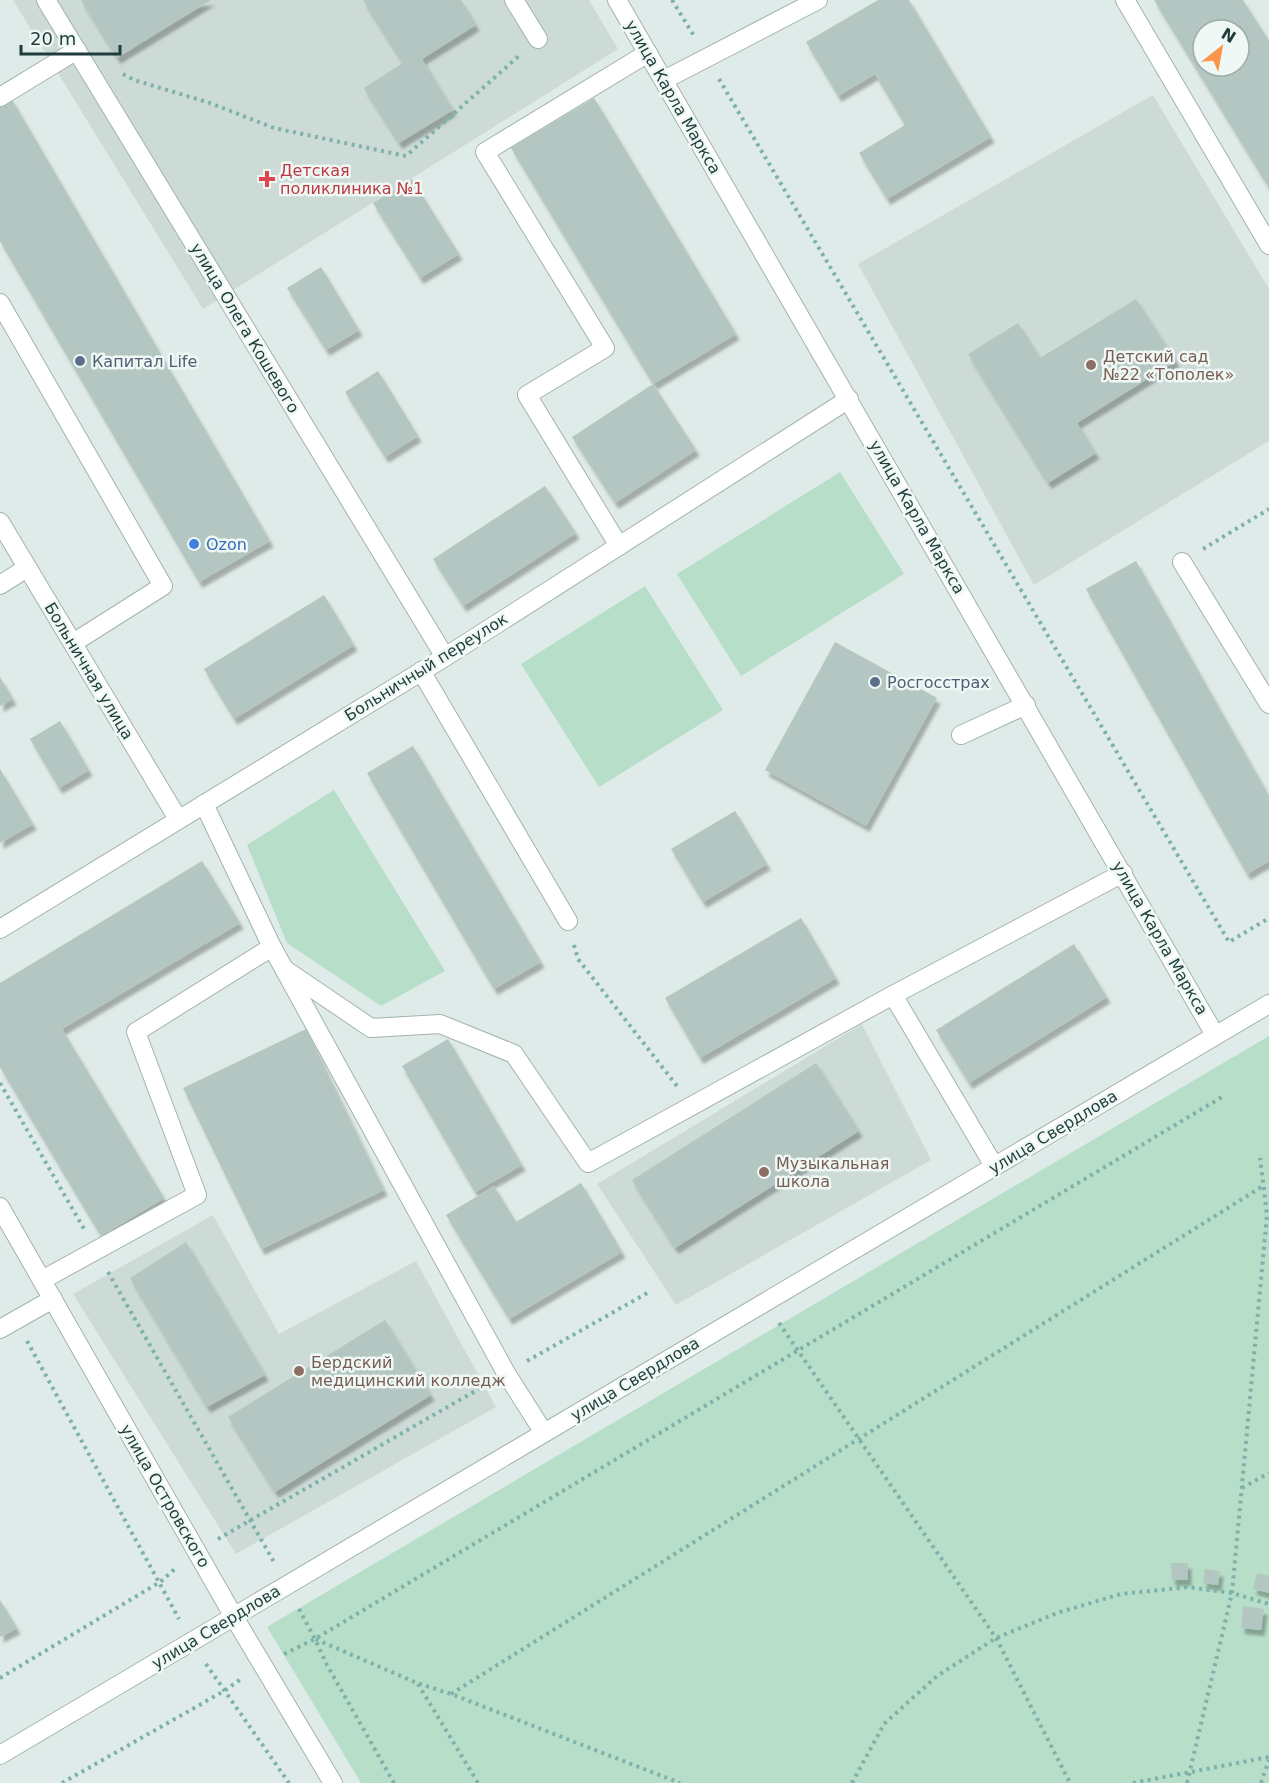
<svg xmlns="http://www.w3.org/2000/svg" width="1269" height="1783" viewBox="0 0 1269 1783" font-family="'DejaVu Sans',sans-serif">
<style>
.built{fill:#cddbd7}
.green{fill:#b6dec8}
.building{fill:#b4c6c1;fill-rule:evenodd;filter:url(#shadow)}
.lines{fill:none;stroke-linecap:round;stroke-linejoin:round}
.service-casing{stroke:#a2b3b0;stroke-width:20}
.minor-casing{stroke:#a2b3b0;stroke-width:20}
.tertiary-casing{stroke:#a2b3b0;stroke-width:20}
.path{stroke:#7db1aa;stroke-width:4;stroke-dasharray:3 4.5;stroke-linecap:butt}
.service{stroke:#fff;stroke-width:18}
.minor{stroke:#fff;stroke-width:18}
.tertiary{stroke:#fff;stroke-width:18}
.health-dot{fill:#e0444e;stroke:#eff8f5;stroke-width:2}
.service-dot{fill:#5c6f8a;stroke:#eff8f5;stroke-width:2}
.education-dot{fill:#8d6e63;stroke:#eff8f5;stroke-width:2}
.shop-dot{fill:#3f7fe0;stroke:#eff8f5;stroke-width:2}
.labels{text-anchor:middle;dominant-baseline:central;stroke-width:5;stroke-linejoin:round;paint-order:stroke}
.street-label{font-size:16px;fill:#1f3d3a;stroke:#eff8f5}
.health-label{font-size:16px;fill:#be3a42;stroke:#eff8f5;text-anchor:start}
.education-label{font-size:16px;fill:#785e54;stroke:#eff8f5;text-anchor:start}
.service-label{font-size:16px;fill:#4e5e75;stroke:#eff8f5;text-anchor:start}
.shop-label{font-size:16px;fill:#366cbe;stroke:#eff8f5;text-anchor:start}
</style>
<defs>
<filter id="shadow"><feDropShadow dx="3.5" dy="6" stdDeviation="1.5" flood-color="#0004"/></filter>
</defs>
<rect width="100%" height="100%" fill="#dfebe8"/>
<g class="built">
<path d="M13,0H589L618,49L203,309Z"/>
<path d="M1153,95L1269,289V441L1034,585L858,264Z"/>
<path d="M862,1024L931,1160L676,1305L597,1184Z"/>
<path d="M213,1215L279,1334L416,1261L496,1407L236,1554L73,1294Z"/>
</g>
<g class="green">
<path d="M840,472L904,574L741,676L677,574Z"/>
<path d="M645,586L723,710L599,787L521,664Z"/>
<path d="M334,790L445,971L381,1006L287,943L247,845Z"/>
<path d="M1269,1036V1783H361L267,1627Z"/>
</g>
<g class="building">
<path d="M81,0H211L117,58Z"/>
<path d="M363,0H461L476,25L422,59L453,110L399,143L364,88L403,63Z"/>
<path d="M878,0H909L991,137L887,199L859,153L905,125L875,74L838,96L806,42Z"/>
<path d="M1154,0H1243L1269,41V188ZM1203,30H1239V66H1203Z"/>
<path d="M11,98L270,541L199,582L0,241V105Z"/>
<path d="M594,98L736,334L653,384L511,148Z"/>
<path d="M412,179L459,254L420,278L373,203Z"/>
<path d="M321,267L359,330L326,350L287,288Z"/>
<path d="M1136,299L1176,361L1077,423L1096,453L1048,483L968,354L1018,323L1040,358Z"/>
<path d="M378,371L418,436L385,457L345,392Z"/>
<path d="M653,384L696,450L615,503L572,437Z"/>
<path d="M545,486L576,533L463,606L433,559Z"/>
<path d="M1136,561L1269,796V861L1247,874L1086,589Z"/>
<path d="M324,595L354,645L234,719L204,669Z"/>
<path d="M835,642L937,698L866,826L765,770Z"/>
<path d="M0,677L13,699L0,706Z"/>
<path d="M60,721L89,770L59,788L30,739Z"/>
<path d="M413,746L541,962L494,989L367,773Z"/>
<path d="M0,769L33,824L0,843Z"/>
<path d="M735,811L767,864L703,902L671,849Z"/>
<path d="M202,861L240,923L62,1029L164,1198L101,1236L0,1067V983Z"/>
<path d="M801,918L836,978L700,1058L665,998Z"/>
<path d="M1074,944L1107,997L969,1083L936,1030Z"/>
<path d="M306,1029L384,1190L261,1249L183,1088Z"/>
<path d="M448,1039L522,1165L475,1192L402,1066Z"/>
<path d="M816,1063L859,1131L675,1248L632,1180Z"/>
<path d="M581,1183L622,1252L509,1319L446,1215L494,1186L516,1222Z"/>
<path d="M186,1242L265,1375L207,1407L130,1278Z"/>
<path d="M385,1320L431,1395L275,1492L228,1417Z"/>
<path d="M1171,1563H1188V1580H1172Z"/>
<path d="M1205,1569L1220,1571L1218,1585L1203,1583Z"/>
<path d="M1257,1573L1269,1576V1593L1253,1589Z"/>
<path d="M0,1600L17,1628L0,1637Z"/>
<path d="M1243,1606L1264,1609L1261,1630L1241,1628Z"/>
</g>
<g class="lines">
<g class="service-casing">
<g id="service">
<path d="M514,0L538,39"/>
<path d="M1125,0L1269,245"/>
<path d="M664,80L818,0"/>
<path d="M0,97L77,50"/>
<path d="M0,303L163,586L73,643"/>
<path d="M619,546L527,395L605,348L485,152L648,53"/>
<path d="M1182,562L1269,704"/>
<path d="M0,585L27,568"/>
<path d="M421,671L568,921"/>
<path d="M961,735L1026,705"/>
<path d="M204,804L272,947L506,1373L544,1433"/>
<path d="M284,969L371,1028L440,1024L514,1054L588,1163L893,995"/>
<path d="M994,1166L893,995L1123,873"/>
<path d="M42,1280L197,1195L136,1032L272,947"/>
</g>
</g>
<g class="minor-casing">
<g id="minor">
<path d="M46,0L445,657"/>
<path d="M617,0L1215,1035"/>
<path d="M0,522L178,819"/>
<path d="M0,929L445,657L849,399"/>
<path d="M0,1329L53,1299"/>
</g>
</g>
<g class="tertiary-casing">
<g id="tertiary">
<path d="M0,1207L234,1617L333,1783"/>
<path d="M0,1755L1269,1004"/>
</g>
</g>
<g class="path">
<path d="M672,0L694,36"/>
<path d="M123,74L134,80L210,103L274,128L406,156L520,55"/>
<path d="M719,79L1229,942L1269,918"/>
<path d="M1203,549L1269,509"/>
<path d="M574,945L578,959L677,1086"/>
<path d="M0,1083L84,1229"/>
<path d="M108,1272L274,1562"/>
<path d="M779,1323L996,1638L1070,1783"/>
<path d="M27,1341L179,1619"/>
<path d="M527,1361L649,1292"/>
<path d="M1242,1488L1269,1473"/>
<path d="M218,1539L484,1386"/>
<path d="M299,1609L315,1639"/>
<path d="M284,1654L315,1639L1222,1097"/>
<path d="M206,1664L289,1783"/>
<path d="M0,1678L160,1582L177,1567"/>
<path d="M418,1684L478,1783"/>
<path d="M451,1694L1263,1186"/>
<path d="M62,1783L224,1691L241,1679"/>
<path d="M394,1783L327,1665L315,1639L417,1683L451,1694L680,1783"/>
<path d="M852,1783L884,1724L937,1676L996,1638L1057,1613L1121,1594L1188,1587L1232,1593L1269,1604"/>
<path d="M1133,1783L1269,1757"/>
<path d="M1187,1783L1232,1593L1267,1215L1260,1158"/>
<path d="M1261,1783L1269,1760"/>
</g>
<use href="#service" class="service"/>
<use href="#minor" class="minor"/>
<use href="#tertiary" class="tertiary"/>
</g>
<path class="health-dot" d="M264 170h6v6h6v6h-6v6h-6v-6h-6v-6h6z"/>
<g class="service-dot">
<circle cx="80" cy="361" r="6"/>
<circle cx="875" cy="682" r="6"/>
</g>
<g class="education-dot">
<circle cx="1091" cy="365" r="6"/>
<circle cx="764" cy="1172" r="6"/>
<circle cx="299" cy="1371" r="6"/>
</g>
<circle class="shop-dot" cx="194" cy="544" r="6"/>
<g class="labels">
<g class="street-label">
<text transform="translate(673 97) rotate(60)">улица Карла Маркса</text>
<text transform="translate(245 328) rotate(59)">улица Олега Кошевого</text>
<text transform="translate(917 517) rotate(60)">улица Карла Маркса</text>
<text transform="translate(426 667) rotate(-32)">Больничный переулок</text>
<text transform="translate(89 671) rotate(59)">Больничная улица</text>
<text transform="translate(1160 938) rotate(60)">улица Карла Маркса</text>
<text transform="translate(1053 1132) rotate(-31)">улица Свердлова</text>
<text transform="translate(635 1379) rotate(-31)">улица Свердлова</text>
<text transform="translate(165 1496) rotate(60)">улица Островского</text>
<text transform="translate(216 1627) rotate(-31)">улица Свердлова</text>
</g>
<g class="health-label">
<text x="280" y="170">Детская<tspan x="280" dy="18">поликлиника №1</tspan></text>
</g>
<g class="education-label">
<text x="1103" y="356">Детский сад<tspan x="1103" dy="18">№22 «Тополек»</tspan></text>
<text x="776" y="1163">Музыкальная<tspan x="776" dy="18">школа</tspan></text>
<text x="311" y="1362">Бердский<tspan x="311" dy="18">медицинский колледж</tspan></text>
</g>
<g class="service-label">
<text x="92" y="361">Капитал Life</text>
<text x="887" y="682">Росгосстрах</text>
</g>
<g class="shop-label">
<text x="206" y="544">Ozon</text>
</g>
</g>
<g transform="translate(1221 48) rotate(31)"><circle r="28" fill="#eff8f5" stroke="#9cadaa" stroke-width="1.5"/>
<path d="M0-4.5L10 22L0 15L-10 22Z" fill="#fc954c"/>
<text y="-9" font-size="16" font-weight="bold" text-anchor="middle" fill="#1f3d3a">N</text>
</g>
<path d="M21 45v9h99v-9" fill="none" stroke="#1f3d3a" stroke-width="3"/>
<text x="30" y="45" font-size="18" fill="#1f3d3a" stroke="#eff8f5" stroke-width="4.5" paint-order="stroke">20 m</text>
</svg>
